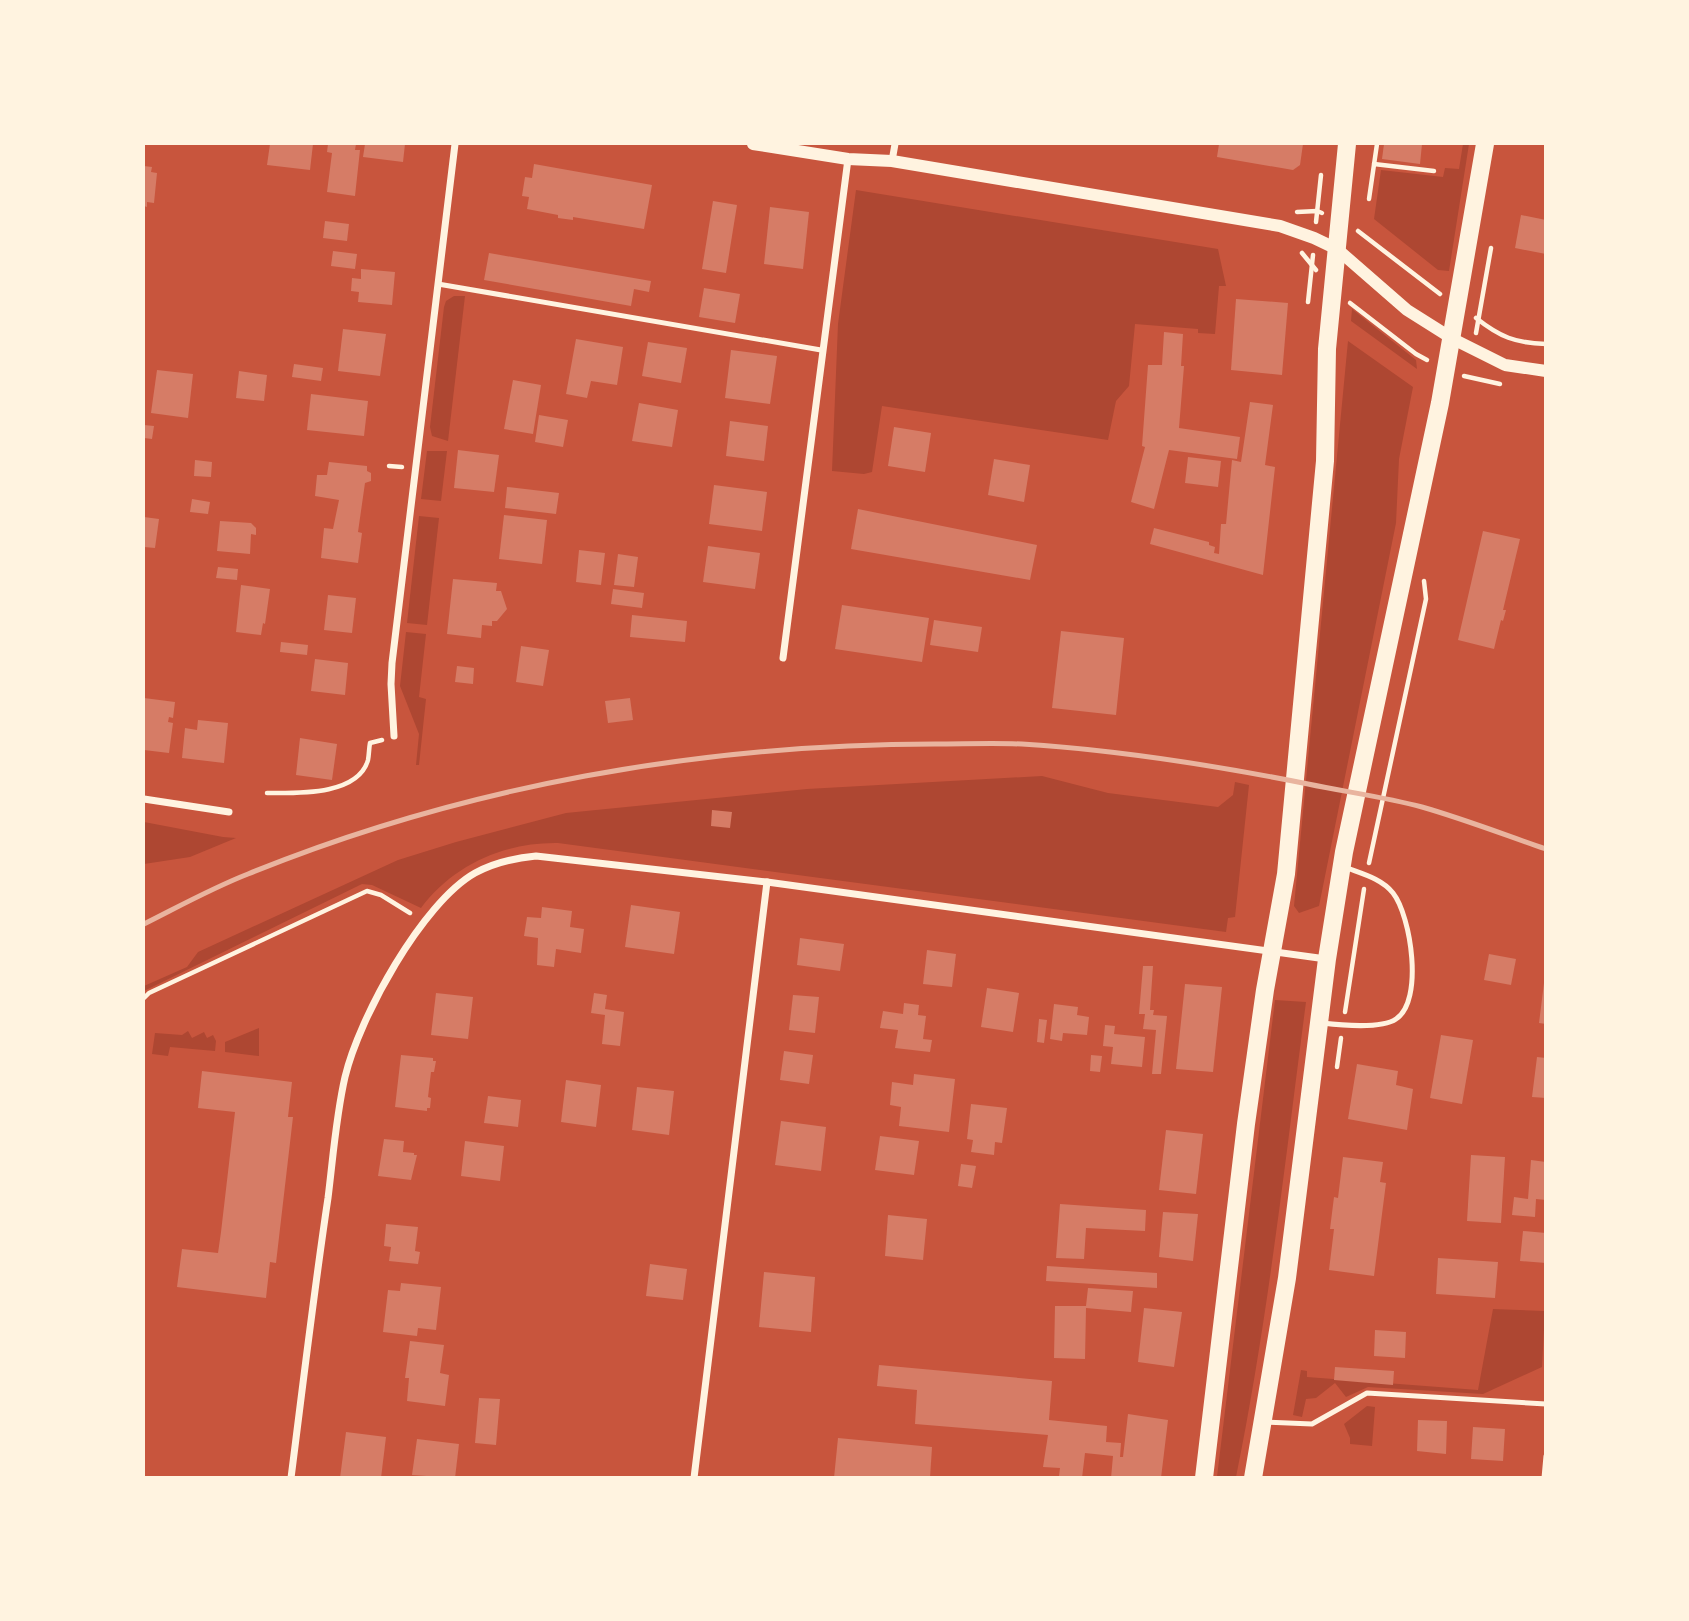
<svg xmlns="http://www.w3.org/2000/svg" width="1689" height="1621" viewBox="0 0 1689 1621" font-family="Helvetica,sans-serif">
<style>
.green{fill:#ae4732}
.building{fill:#d67c66}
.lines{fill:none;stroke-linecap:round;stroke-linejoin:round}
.path{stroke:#fff3e0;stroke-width:4.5}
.service{stroke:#fff3e0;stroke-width:5}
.minor{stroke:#fff3e0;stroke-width:7}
.tertiary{stroke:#fff3e0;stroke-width:12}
.primary{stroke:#fff3e0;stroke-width:18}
.rail{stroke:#e9b49f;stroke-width:5}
</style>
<rect width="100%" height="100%" fill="#c8553d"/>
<g class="green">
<path d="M1463,144H1469L1449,271L1438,270L1374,219L1381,170L1443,177L1445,168L1459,169Z"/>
<path d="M856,190L1218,249L1226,286H1219L1215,334L1198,333V329L1135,324L1129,386L1116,401L1108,440L882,406L872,472L864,474L832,471L838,324Z"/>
<path d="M454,296H465L448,441L432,436L430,427L444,307L446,301Z"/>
<path d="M1352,309L1416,360L1417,369L1351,321Z"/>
<path d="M1348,341L1413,387L1399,459L1396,523L1319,906L1299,913L1294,906Z"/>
<path d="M427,451H447L441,501L421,499Z"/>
<path d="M419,516L439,518L427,625L407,623Z"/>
<path d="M406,632L426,634L419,697L426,699L419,765H416L419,734L400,686Z"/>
<path d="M1042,776L1108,793L1218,807L1233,795L1235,782L1249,785L1235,917L1228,918L1226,932L558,843C504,842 453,865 421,908L372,885L362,884L144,991V986L187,967L198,952L398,860L456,842L566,813L807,789Z"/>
<path d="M144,822L223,837L236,838L190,857L144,864Z"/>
<path d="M1275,1000L1306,1002C1285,1161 1268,1320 1236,1477H1217Z"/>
<path d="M259,1028V1056L225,1052V1042Z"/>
<path d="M188,1031L192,1038L204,1032L207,1038L213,1035L216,1041L215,1051L170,1047L168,1056L152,1054L155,1033L182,1035Z"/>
<path d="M1493,1309L1545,1311L1542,1367L1483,1394L1368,1387L1346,1397L1335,1383L1316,1398L1306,1399L1302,1417L1293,1415L1301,1370L1307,1371V1377L1478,1390Z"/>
<path d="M1367,1406L1375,1407L1372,1446L1350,1444V1438L1344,1424Z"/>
</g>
<g class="building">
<path d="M270,144H313L310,170L267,165Z"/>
<path d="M328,144H356L355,150H360L355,196L327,192L332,153L327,152Z"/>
<path d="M365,144H405L403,162L363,157Z"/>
<path d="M1219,144H1303L1300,165L1293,170L1217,157Z"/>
<path d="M1384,144H1422L1420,164L1382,159Z"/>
<path d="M534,164L652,185L644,229L573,217V220L558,218V215L527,209L529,197L522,196L525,177L532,178Z"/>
<path d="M144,166L152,167L151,172L157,173L154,203L147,202V207L144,206Z"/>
<path d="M713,201L737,205L726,273L702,269Z"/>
<path d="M770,207L809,212L803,269L764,264Z"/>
<path d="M1521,215L1546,220V254L1515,248Z"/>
<path d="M325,221L349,224L347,241L323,238Z"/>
<path d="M333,251L357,254L355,269L331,266Z"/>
<path d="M489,253L651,281L649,292L634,289L631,306L484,280Z"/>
<path d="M361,269L395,272L392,305L358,302L359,292L351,291L352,278L361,279Z"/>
<path d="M704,288L740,294L735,323L699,317Z"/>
<path d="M1236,299L1288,303L1282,375L1231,370Z"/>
<path d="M343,329L386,334L380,376L338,371Z"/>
<path d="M1164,332L1183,334L1181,366H1184L1179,428L1240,437L1237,459L1169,450L1154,509L1131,502L1145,447L1142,446L1148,365H1162Z"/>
<path d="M576,339L623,347L617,385L591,381L587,398L566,394Z"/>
<path d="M648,342L687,348L681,383L642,376Z"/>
<path d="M731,350L777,356L770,404L725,398Z"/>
<path d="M294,364L323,368L321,381L292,377Z"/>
<path d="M157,370L193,374L188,418L151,413Z"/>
<path d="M239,371L267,375L264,401L236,398Z"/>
<path d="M513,380L541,385L533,434L504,429Z"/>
<path d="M311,394L368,401L364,436L307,430Z"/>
<path d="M1250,402L1273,405L1265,465L1275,467L1263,575L1150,544L1154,528L1209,542V545L1215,547L1214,553L1219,554L1221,524H1226L1232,460L1241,462Z"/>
<path d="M639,403L678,410L672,447L632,441Z"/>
<path d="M539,415L568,420L563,447L535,442Z"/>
<path d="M730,421L768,426L764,461L726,456Z"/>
<path d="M144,425L154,426L152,439L144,438Z"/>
<path d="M894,427L931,433L925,472L888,466Z"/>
<path d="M458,450L499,455L494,492L454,488Z"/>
<path d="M1188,457L1221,461L1218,487L1185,483Z"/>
<path d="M994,459L1030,465L1024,502L988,495Z"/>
<path d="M195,460L212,462L211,477L194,476Z"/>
<path d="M329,462L367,466V471L371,473V481L365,483L358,532L362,533L358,563L321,558L324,528L333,529L339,500L315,496L317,475H327Z"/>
<path d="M714,485L767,492L762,531L709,524Z"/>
<path d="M507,487L559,493L556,514L505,508Z"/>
<path d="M192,499L210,502L208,514L190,512Z"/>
<path d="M858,509L1037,545L1030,580L851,549Z"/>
<path d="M504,515L547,520L542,564L499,559Z"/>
<path d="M144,517L159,519L155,548L144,547Z"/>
<path d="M220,521L251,523L256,528V535L251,534L250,554L217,551Z"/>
<path d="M1483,531L1520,539L1503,610H1506L1503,621L1501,620L1494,649L1458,640Z"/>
<path d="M708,546L760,553L755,589L703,582Z"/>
<path d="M579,550L605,553L601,585L576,582Z"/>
<path d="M618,554L638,557L634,587L614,585Z"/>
<path d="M218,567L238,569L237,580L216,578Z"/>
<path d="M453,579L497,583L496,591H501L507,609L497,621H492V626L482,625L481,638L447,634Z"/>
<path d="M241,585L270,589L265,624L263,623L261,635L236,632Z"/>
<path d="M613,589L644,593L642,608L611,604Z"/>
<path d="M328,595L356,598L352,633L324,630Z"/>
<path d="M842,605L929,618L922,662L835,649Z"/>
<path d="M632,615L687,621L685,642L630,637Z"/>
<path d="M934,620L982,627L978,652L930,645Z"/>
<path d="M1061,631L1124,638L1116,715L1052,708Z"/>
<path d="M281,642L308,645L307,655L280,652Z"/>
<path d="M521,646L549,650L543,686L516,682Z"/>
<path d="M315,659L348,663L345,695L311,691Z"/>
<path d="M457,666L474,668L473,684L455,682Z"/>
<path d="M144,698L175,702L173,718L169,717L168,722L173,723L169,753L144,750Z"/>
<path d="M630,698L633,720L608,723L605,701Z"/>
<path d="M198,720L228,723L224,763L182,758L185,728L197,730Z"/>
<path d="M300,738L337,744L332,780L296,775Z"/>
<path d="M712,810L732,812L730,828L711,826Z"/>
<path d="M631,905L680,912L674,954L625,947Z"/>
<path d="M542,907L572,911L570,927L584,929L581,953L556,949L554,967L537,965L538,938L524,936L527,917L541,918Z"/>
<path d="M800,938L844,944L840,971L797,965Z"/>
<path d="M927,950L956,954L952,987L923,984Z"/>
<path d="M1489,954L1516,959L1511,985L1484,980Z"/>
<path d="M1143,966H1153L1150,1010H1154L1153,1015L1167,1016L1161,1074H1152L1156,1030L1143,1029L1145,1014H1139Z"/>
<path d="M1544,983H1546V1024L1539,1023Z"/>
<path d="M1185,984L1222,987L1213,1072L1176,1069Z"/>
<path d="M987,988L1019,993L1013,1032L981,1027Z"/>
<path d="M436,993L473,997L468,1039L431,1035Z"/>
<path d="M594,993L607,995L605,1009L624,1012L620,1046L602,1044L605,1015L591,1013Z"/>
<path d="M793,995L819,997L815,1033L789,1030Z"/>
<path d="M904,1003L919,1005L918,1015L926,1016L923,1039L932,1040L930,1052L895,1048L898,1030L880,1028L883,1011L903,1014Z"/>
<path d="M1054,1004L1078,1007L1077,1015L1089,1017L1087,1035L1063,1033L1062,1041L1050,1039Z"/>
<path d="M1039,1019L1047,1020L1044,1043L1037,1042Z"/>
<path d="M1105,1025L1115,1026L1114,1034L1145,1037L1142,1067L1111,1064L1113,1047L1103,1046Z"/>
<path d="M1441,1035L1473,1040L1462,1104L1430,1098Z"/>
<path d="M784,1051L813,1055L809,1084L780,1080Z"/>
<path d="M401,1055L433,1058V1061H436L434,1072H431L428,1097L431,1098L430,1108H427V1111L395,1107Z"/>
<path d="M1091,1055L1102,1056L1100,1072L1090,1071Z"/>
<path d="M1537,1057L1546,1058V1098L1532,1097Z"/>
<path d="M1357,1064L1398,1071L1396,1085L1413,1089L1407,1130L1348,1119Z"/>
<path d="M202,1071L292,1082L288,1117H293L276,1263L270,1262L266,1298L177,1287L182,1249L218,1253L221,1232L235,1112L198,1108Z"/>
<path d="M914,1074L955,1079L949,1132L899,1126L901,1107L890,1105L892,1082L913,1085Z"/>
<path d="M566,1080L601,1085L596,1127L561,1122Z"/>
<path d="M637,1087L674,1091L669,1135L632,1130Z"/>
<path d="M488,1096L521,1100L518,1127L484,1123Z"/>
<path d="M971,1104L1007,1108L1002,1143L995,1142L994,1155L971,1152L973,1140L967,1139Z"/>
<path d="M781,1121L826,1127L821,1171L775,1165Z"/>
<path d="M1166,1130L1203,1134L1196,1194L1159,1190Z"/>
<path d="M880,1136L919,1141L914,1175L875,1170Z"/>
<path d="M384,1139L404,1141L403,1152L414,1153V1155H417L411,1180L378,1176Z"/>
<path d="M465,1141L504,1146L500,1181L461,1176Z"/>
<path d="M1471,1155L1505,1157L1501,1223L1467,1221Z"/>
<path d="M1343,1157L1383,1162L1380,1182L1386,1183L1374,1276L1329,1270L1334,1229H1330L1334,1197L1338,1198Z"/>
<path d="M1531,1160L1546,1162V1200L1536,1199L1535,1217L1512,1215L1514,1197L1528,1199Z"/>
<path d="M961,1164L976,1166L972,1188L958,1186Z"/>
<path d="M1060,1204L1146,1210L1145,1231L1086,1228L1084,1259L1056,1258Z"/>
<path d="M1163,1212L1198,1214L1193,1261L1159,1257Z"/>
<path d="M888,1215L927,1219L923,1260L885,1256Z"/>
<path d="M386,1224L418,1227L415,1251L420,1252L418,1264L389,1261L391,1247L384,1246Z"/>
<path d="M1523,1231L1546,1233V1263L1520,1261Z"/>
<path d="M1438,1258L1498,1262L1495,1298L1436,1294Z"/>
<path d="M650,1264L687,1269L683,1300L646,1296Z"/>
<path d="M1047,1266L1157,1273V1288L1046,1281Z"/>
<path d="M764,1272L815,1277L811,1332L759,1327Z"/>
<path d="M401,1283L441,1287L436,1330L418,1328L417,1336L383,1332L388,1290L400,1291Z"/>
<path d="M1088,1288L1133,1291L1131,1312L1086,1308L1085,1359L1054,1358L1055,1306H1086Z"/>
<path d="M1144,1308L1182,1312L1174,1367L1138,1362Z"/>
<path d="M1375,1330L1406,1332L1405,1358L1374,1356Z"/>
<path d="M410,1341L444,1345L440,1373L449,1375L445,1406L407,1401L409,1378H405Z"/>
<path d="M879,1365L1052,1381L1049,1420L1107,1426L1106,1442L1121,1443L1120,1457H1123L1128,1414L1168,1420L1161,1478H1111L1113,1456L1085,1453L1082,1478L1059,1476L1060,1468L1043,1467L1048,1435L915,1424L917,1390L877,1386Z"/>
<path d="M1335,1367L1394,1371L1393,1385L1334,1380Z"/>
<path d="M479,1398L500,1399L496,1445L475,1443Z"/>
<path d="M1418,1420L1447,1421L1446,1454L1417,1451Z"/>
<path d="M1473,1427L1505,1429L1503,1461L1471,1459Z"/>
<path d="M346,1432L386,1437L381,1478H340Z"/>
<path d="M838,1438L932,1447L930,1478H834Z"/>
<path d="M417,1439L459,1444L455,1478L412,1475Z"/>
</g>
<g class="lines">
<g class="path">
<path d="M1374,164L1434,171"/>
<path d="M1369,199L1377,144"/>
<path d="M1297,212L1317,211L1322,213"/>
<path d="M1316,222L1321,175"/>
<path d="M1358,231L1440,294"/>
<path d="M1302,253L1316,270"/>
<path d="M1308,302L1313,255"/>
<path d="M1350,303L1416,354L1427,360"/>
<path d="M1476,318C1500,337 1515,343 1546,344"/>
<path d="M1476,333L1491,248"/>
<path d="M1464,376L1500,384"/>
<path d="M389,466L402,467"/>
<path d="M267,793C296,793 358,796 368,760C369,755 369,748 370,743L382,740"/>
<path d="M1369,863L1426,599L1424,581"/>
<path d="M144,998L149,993L367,891L381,895L410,913"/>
<path d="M1345,1012L1364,889"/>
<path d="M1337,1067L1341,1038"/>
</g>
<g class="service">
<path d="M438,284L821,350"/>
<path d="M1322,1023C1339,1025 1382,1029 1396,1019C1424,1001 1411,916 1393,893C1382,879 1363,874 1347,868"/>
<path d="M1267,1422L1312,1424L1367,1393L1546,1404"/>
<path d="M1544,1478L1546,1456"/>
</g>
<g class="minor">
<path d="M892,161L895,144"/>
<path d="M783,658L848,159"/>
<path d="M394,736L391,684L392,663L455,144"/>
<path d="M144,799L229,812"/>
<path d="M291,1478C303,1384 314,1291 328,1198C333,1158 336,1116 345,1077C359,1018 422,903 475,873C493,863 515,858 536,856L767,882L1326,959"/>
<path d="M694,1478L767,882"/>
</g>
<path class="tertiary" d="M753,144L848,159L892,161L1280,226L1314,238L1337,249L1407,310L1453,339L1505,365L1546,371"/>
<g class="primary">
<path d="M1204,1478L1246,1124L1265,990L1286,874L1325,461L1327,349L1347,144"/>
<path d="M1253,1478L1287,1278L1327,959L1344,852L1440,403L1485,144"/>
</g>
<path class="rail" d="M144,924C178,907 212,888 248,874C464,786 702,744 935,744C963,744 993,743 1022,744C1118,750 1213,765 1308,784C1346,792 1385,797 1422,807C1464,819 1505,835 1546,849"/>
</g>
<rect width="1689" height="1621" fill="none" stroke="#fff3e0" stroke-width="290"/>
</svg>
